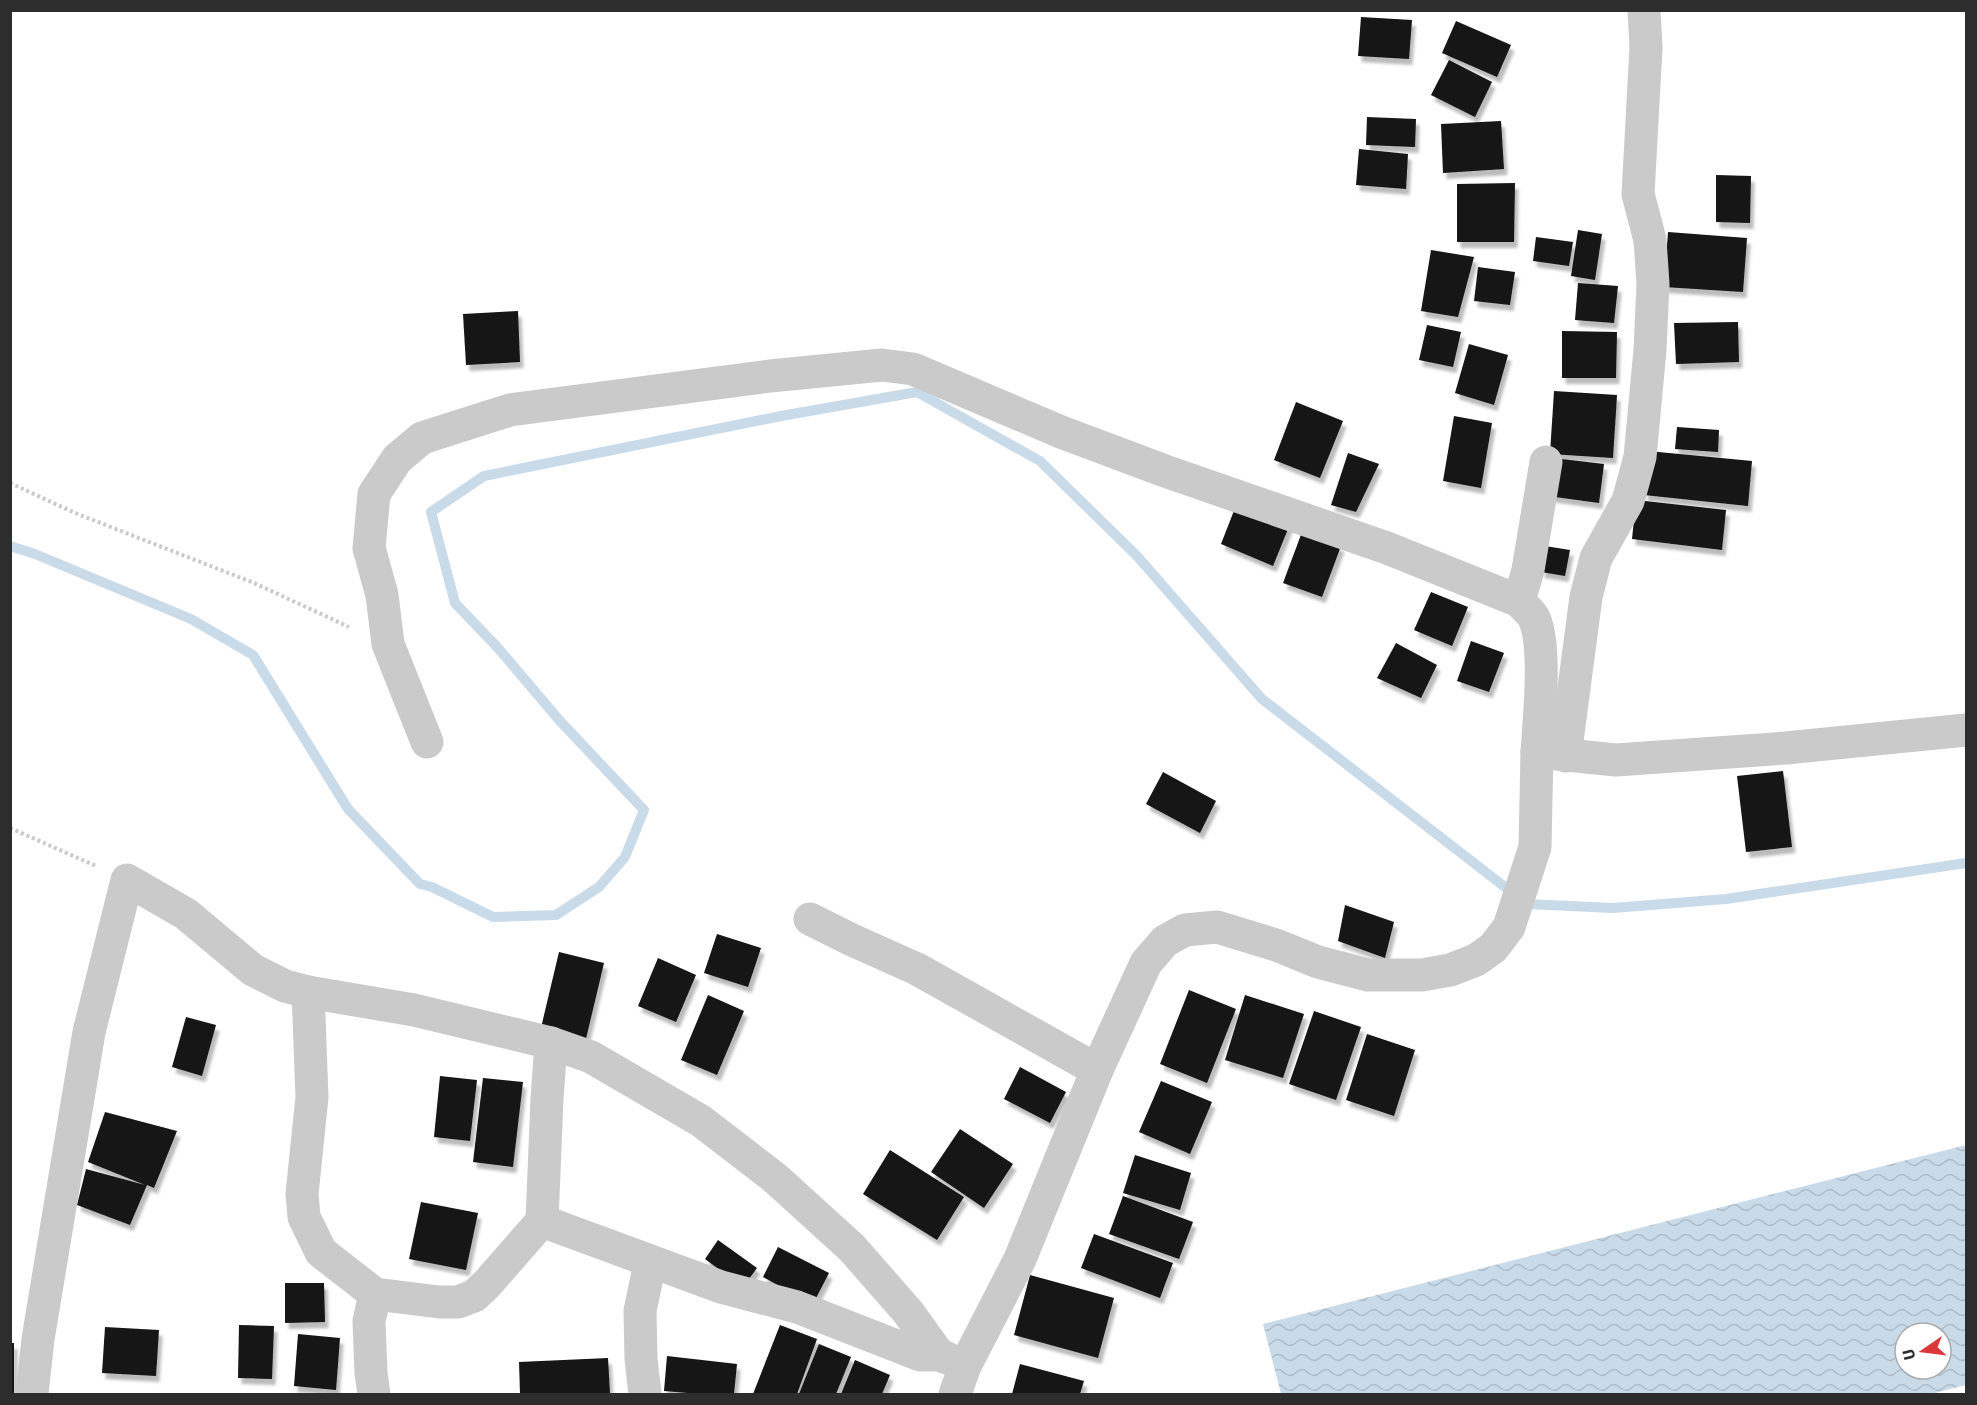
<svg xmlns="http://www.w3.org/2000/svg" width="1977" height="1405" viewBox="0 0 1977 1405" font-family="'Fira Sans',sans-serif">
<style>
.water{fill:url(#water-waves);fill-rule:evenodd}
.lines{fill:none;stroke-linecap:round;stroke-linejoin:round}
.stream{stroke:#c9dbe9;stroke-width:10}
.building{fill:#141414;filter:url(#shadow)}
.path{stroke:#cacaca;stroke-width:4;stroke-dasharray:3 3;stroke-linecap:butt}
.minor{stroke:#cacaca;stroke-width:33}
</style>
<defs>
<pattern id="water-waves" width="16" height="10" patternUnits="userSpaceOnUse" patternTransform="scale(1.5)"><rect width="16" height="10" fill="#c9dbe9"/><path d="M0 5q4-4 8 0t8 0" fill="none" stroke="#adbcc8"/></pattern>
<filter id="shadow"><feDropShadow dx="3.5" dy="6" stdDeviation="1.5" flood-color="#0004"/></filter>
</defs>
<rect width="100%" height="100%" fill="#fff"/>
<path class="water" d="M1966,1145V1385L1931,1394H1281L1263,1324ZM1905,1333H1941V1369H1905Z"/>
<g class="lines">
<path class="stream" d="M10,546L35,554L191,619L253,655L348,809L420,884L432,887L493,917L556,915L599,887L625,857L644,810L560,721L498,648L455,603L431,512L484,476L781,416L917,392L1040,461L1137,556L1262,699L1527,904L1613,908L1726,899L1966,863"/>
</g>
<g class="building">
<path d="M1361,17L1412,20L1409,59L1358,56Z"/>
<path d="M1456,21L1511,45L1497,77L1442,53Z"/>
<path d="M1449,60L1492,82L1475,117L1431,95Z"/>
<path d="M1367,117L1416,119L1415,147L1366,145Z"/>
<path d="M1501,121L1504,169L1443,173L1441,124Z"/>
<path d="M1359,149L1408,154L1406,189L1356,185Z"/>
<path d="M1716,175L1751,176L1750,223L1716,222Z"/>
<path d="M1515,183L1514,242H1457V184Z"/>
<path d="M1578,230L1602,234L1595,280L1571,276Z"/>
<path d="M1668,232L1747,238L1743,292L1664,287Z"/>
<path d="M1536,237L1573,242L1569,266L1533,261Z"/>
<path d="M1431,250L1474,257L1458,317L1421,311Z"/>
<path d="M1478,267L1515,272L1510,305L1474,301Z"/>
<path d="M1578,283L1618,286L1614,323L1575,320Z"/>
<path d="M518,311L520,362L466,365L463,314Z"/>
<path d="M1738,322L1739,362L1676,364L1674,323Z"/>
<path d="M1427,325L1461,332L1453,367L1419,360Z"/>
<path d="M1562,331L1617,332L1616,378H1562Z"/>
<path d="M1469,344L1508,355L1494,405L1455,393Z"/>
<path d="M1554,391L1617,395L1613,458L1550,454Z"/>
<path d="M1296,402L1343,421L1320,478L1274,460Z"/>
<path d="M1454,416L1492,423L1481,488L1443,481Z"/>
<path d="M1677,427L1719,430L1718,452L1675,449Z"/>
<path d="M1648,451L1752,461L1748,506L1644,495Z"/>
<path d="M1348,453L1379,464L1356,512L1331,505Z"/>
<path d="M1553,458L1604,464L1599,503L1548,496Z"/>
<path d="M1636,500L1726,510L1722,550L1632,539Z"/>
<path d="M1237,503L1290,524L1273,566L1221,544Z"/>
<path d="M1302,532L1341,546L1322,597L1283,583Z"/>
<path d="M1545,546L1570,550L1565,576L1541,572Z"/>
<path d="M1431,592L1468,607L1452,646L1414,630Z"/>
<path d="M1471,641L1504,653L1489,692L1457,681Z"/>
<path d="M1396,643L1437,665L1421,698L1377,678Z"/>
<path d="M1783,771L1792,847L1746,852L1737,776Z"/>
<path d="M1163,772L1216,801L1200,833L1146,804Z"/>
<path d="M1345,905L1394,922L1385,958L1338,941Z"/>
<path d="M717,934L761,948L748,987L704,973Z"/>
<path d="M559,952L604,963L585,1043L540,1032Z"/>
<path d="M658,958L696,975L676,1022L638,1006Z"/>
<path d="M1189,990L1236,1009L1207,1083L1160,1064Z"/>
<path d="M708,995L744,1011L717,1075L681,1060Z"/>
<path d="M1245,995L1304,1014L1283,1078L1225,1060Z"/>
<path d="M1314,1011L1361,1027L1336,1100L1289,1084Z"/>
<path d="M186,1017L216,1025L202,1076L172,1067Z"/>
<path d="M1367,1034L1415,1050L1394,1116L1346,1100Z"/>
<path d="M1020,1067L1066,1092L1050,1123L1004,1099Z"/>
<path d="M440,1076L477,1080L470,1141L434,1137Z"/>
<path d="M483,1078L523,1082L513,1167L473,1162Z"/>
<path d="M1161,1081L1212,1102L1190,1154L1139,1132Z"/>
<path d="M105,1112L177,1131L154,1188L147,1185L130,1225L77,1205L86,1169L145,1185L88,1162Z"/>
<path d="M960,1129L1013,1164L984,1208L931,1172Z"/>
<path d="M890,1150L964,1197L937,1240L863,1194Z"/>
<path d="M1135,1155L1191,1173L1180,1210L1123,1193Z"/>
<path d="M1123,1196L1193,1222L1179,1259L1109,1234Z"/>
<path d="M421,1202L478,1213L466,1270L409,1259Z"/>
<path d="M1094,1234L1173,1263L1160,1298L1081,1268Z"/>
<path d="M718,1240L757,1268L743,1287L705,1259Z"/>
<path d="M778,1247L829,1273L813,1304L763,1277Z"/>
<path d="M1030,1275L1114,1298L1098,1358L1014,1335Z"/>
<path d="M285,1283H324L325,1322L285,1323Z"/>
<path d="M239,1325L274,1326L272,1379L238,1378Z"/>
<path d="M780,1325L817,1339L797,1394H753Z"/>
<path d="M105,1327L159,1330L156,1376L102,1373Z"/>
<path d="M298,1334L340,1338L336,1390L294,1386Z"/>
<rect x="10" y="1343" width="4" height="51"/>
<path d="M819,1344L851,1357L836,1394H799Z"/>
<path d="M667,1356L737,1364L734,1394H700L664,1391Z"/>
<path d="M608,1358L610,1394H520L519,1362Z"/>
<path d="M855,1360L890,1375L882,1394H841Z"/>
<path d="M1020,1364L1084,1381L1080,1394H1012Z"/>
</g>
<g class="lines">
<g class="path">
<path d="M10,483L75,513L254,583L349,627"/>
<path d="M10,828L96,866"/>
</g>
<g class="minor">
<path d="M1519,601L1528,570L1546,462"/>
<path d="M427,742L388,644L382,595L369,548L374,494L397,459L422,438L510,410L770,376L882,365L913,369L1061,432L1165,471L1387,548L1519,601C1524,607 1531,612 1534,618C1547,646 1539,720 1537,752L1616,760L1786,748L1966,730"/>
<path d="M1565,756L1586,597L1596,558L1628,501L1640,457L1650,350L1653,284L1650,240L1638,194L1646,48L1644,10"/>
<path d="M810,919L852,940L917,969L1097,1070"/>
<path d="M308,992L312,1097L302,1194L304,1217L321,1252L375,1294L439,1302H458L474,1296L486,1285L542,1221L547,1099L551,1043"/>
<path d="M542,1221L721,1287L797,1307L920,1355H939L947,1358"/>
<path d="M32,1394L38,1339L89,1032L127,880L186,914L253,970L285,986L308,992L414,1010L551,1043L591,1057L701,1121L775,1178L852,1248L908,1312L939,1355"/>
<path d="M374,1394L371,1373L369,1321L375,1294"/>
<path d="M645,1394L641,1359L640,1311L650,1263"/>
<path d="M955,1394L965,1366L1020,1259L1097,1070L1146,963L1165,941L1185,930L1217,927L1276,945L1318,962L1368,975H1422L1450,970L1476,960L1493,948L1509,927L1535,847L1537,752"/>
</g>
</g>
<rect width="1977" height="1405" fill="none" stroke="#2d2d2d" stroke-width="24"/>
<g transform="translate(1923 1351) rotate(256)"><circle r="28" fill="#ffffff" stroke="#ababab" stroke-width="1.5"/>
<path d="M0-4.5L10 22L0 15L-10 22Z" fill="#dc383c"/>
<text y="-9" font-size="16" font-weight="bold" text-anchor="middle" fill="#2d2d2d">U</text>
</g>
</svg>
